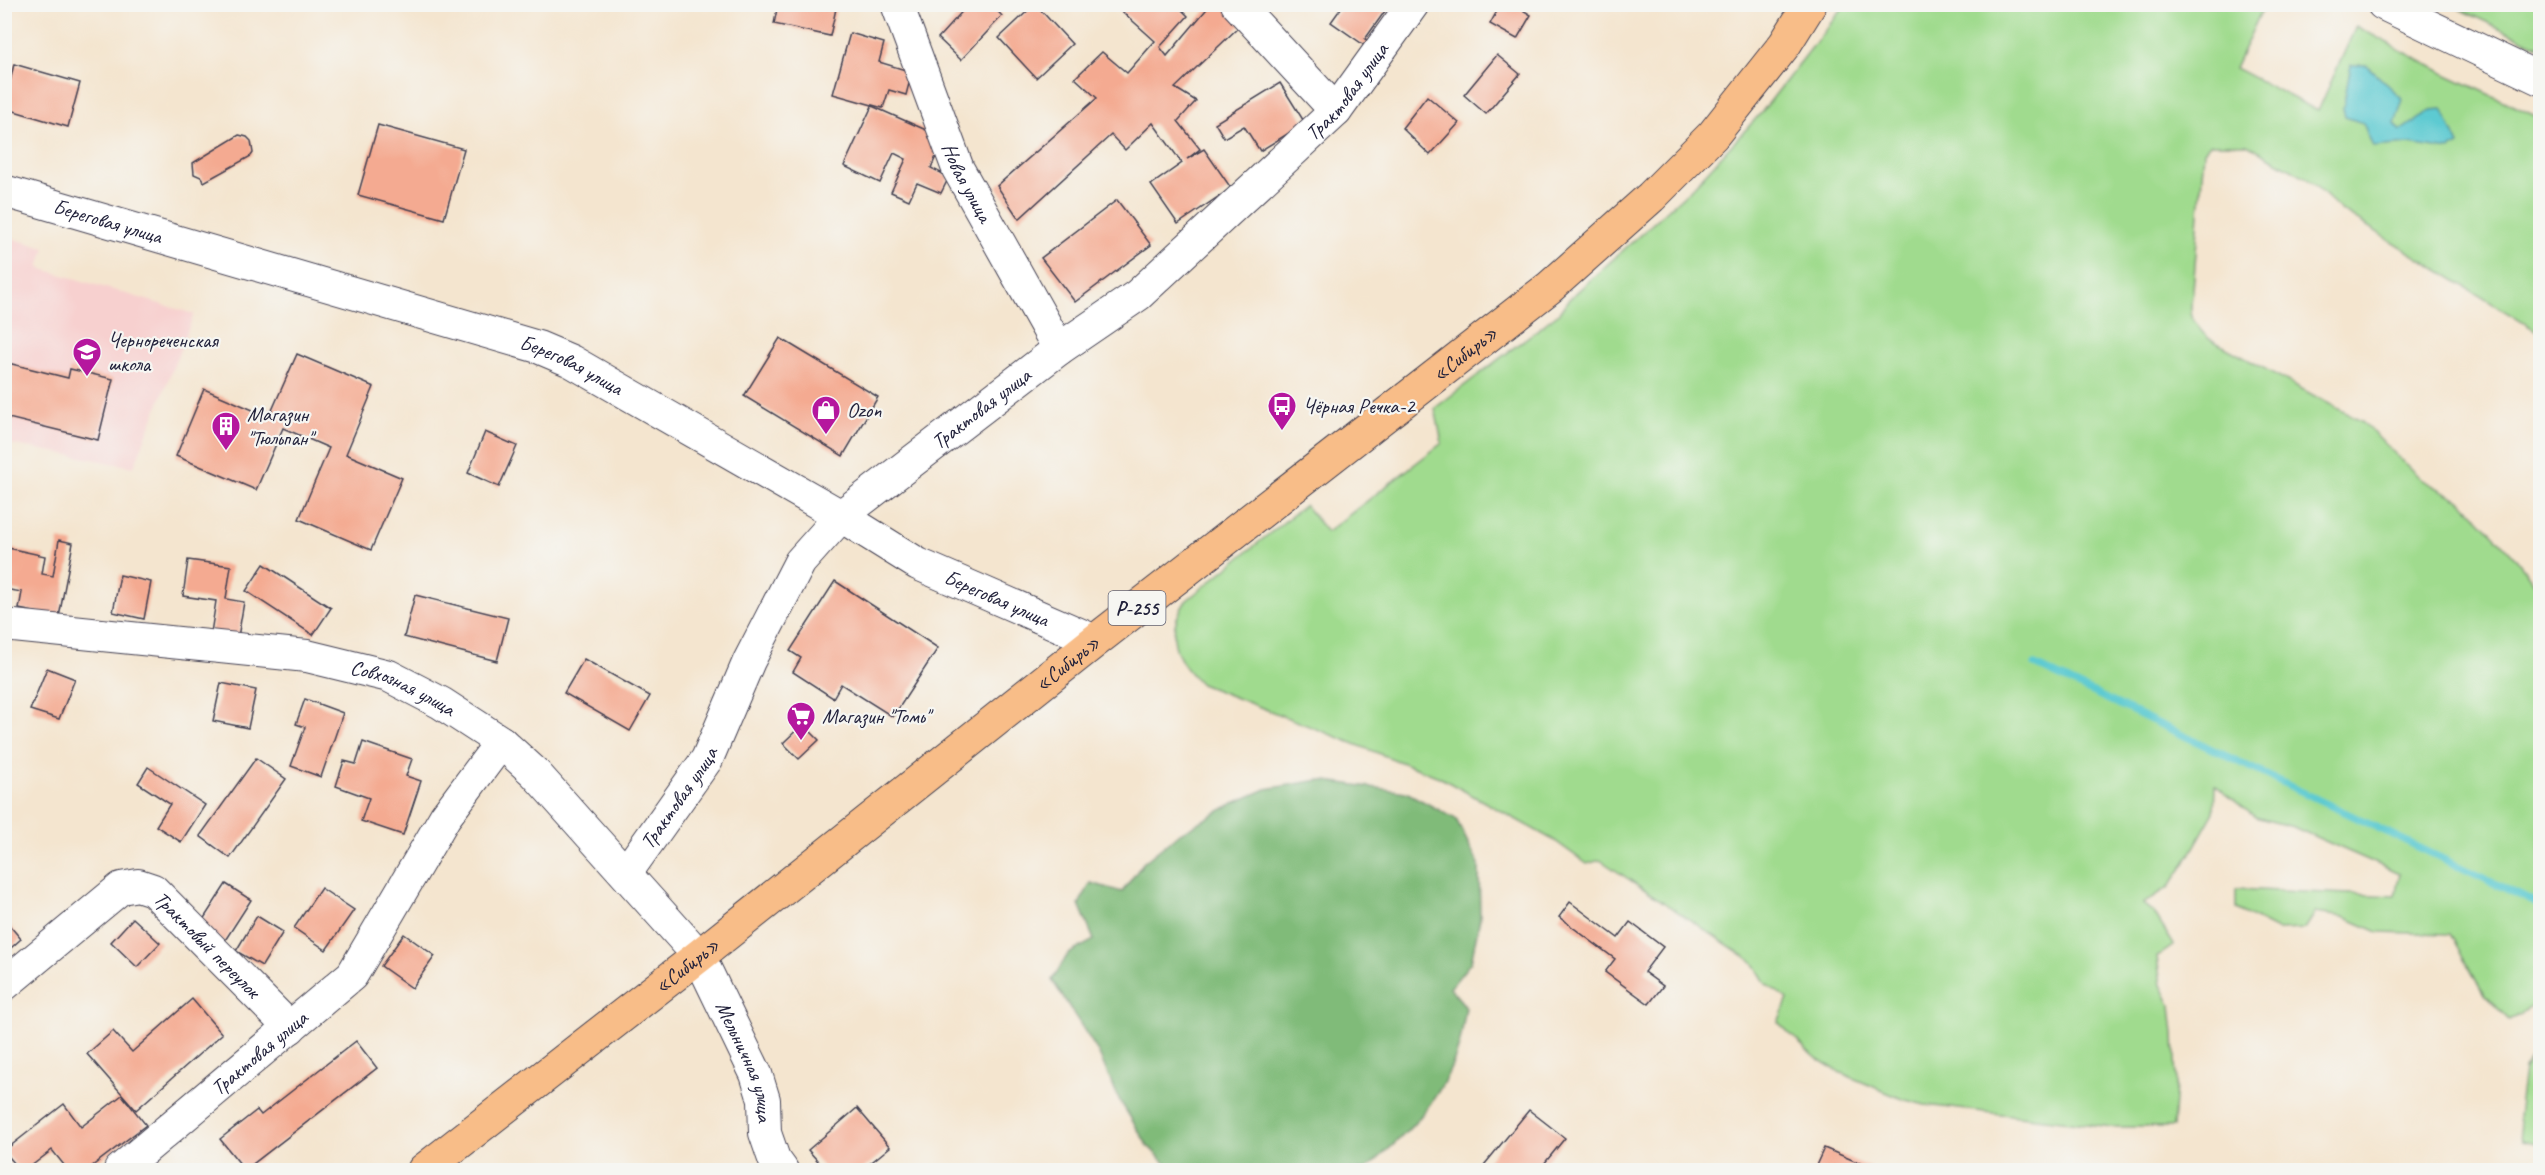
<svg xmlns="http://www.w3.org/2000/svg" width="2545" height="1175" viewBox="0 0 2545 1175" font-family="Caveat,sans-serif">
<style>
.built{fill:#f7d0cf}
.green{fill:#a0db8e;stroke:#617e64;stroke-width:1.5}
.forest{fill:#80bb79;stroke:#516e5a;stroke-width:1.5}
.water{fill:#5dcad1;stroke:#407686;stroke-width:1.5}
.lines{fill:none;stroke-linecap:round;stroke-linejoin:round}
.stream{stroke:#5dcad1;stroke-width:7}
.building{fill:#f4aa91}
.minor-casing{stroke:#423f51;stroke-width:34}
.highway-casing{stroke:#423f51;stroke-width:35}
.minor{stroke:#fff;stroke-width:32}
.highway{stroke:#f8bd88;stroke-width:33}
.labels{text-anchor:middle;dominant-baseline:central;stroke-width:4.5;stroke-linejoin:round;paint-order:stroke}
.shield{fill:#f6f6f2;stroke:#626272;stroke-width:1.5}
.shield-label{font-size:20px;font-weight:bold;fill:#22223b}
.street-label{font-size:21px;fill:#22223b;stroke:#f6f6f2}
.poi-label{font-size:21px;fill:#22223b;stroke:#f6f6f2;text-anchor:start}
</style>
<rect width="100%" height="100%" fill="#f6f6f2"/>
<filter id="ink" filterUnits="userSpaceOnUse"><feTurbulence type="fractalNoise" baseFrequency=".0167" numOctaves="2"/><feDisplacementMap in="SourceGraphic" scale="12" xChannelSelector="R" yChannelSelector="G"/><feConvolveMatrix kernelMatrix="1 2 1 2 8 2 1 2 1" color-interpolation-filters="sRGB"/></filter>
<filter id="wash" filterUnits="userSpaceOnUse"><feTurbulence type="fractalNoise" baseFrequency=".008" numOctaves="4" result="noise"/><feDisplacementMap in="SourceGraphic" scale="24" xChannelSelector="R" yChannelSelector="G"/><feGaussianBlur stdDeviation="1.35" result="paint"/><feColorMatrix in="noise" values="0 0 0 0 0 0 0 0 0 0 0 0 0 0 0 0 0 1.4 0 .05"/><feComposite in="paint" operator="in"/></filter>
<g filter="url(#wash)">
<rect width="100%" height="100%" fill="#f4e5cf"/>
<path class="built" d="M4,236L45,248L39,268L194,314L134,467L5,443Z"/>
<g class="green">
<path d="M1845,5H2264L2235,68L2318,111L2356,26L2447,75L2540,118V333L2341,210L2307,178L2247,144H2210L2204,151L2193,290C2188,314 2191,321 2208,338L2361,421L2422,480L2462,501L2513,555L2540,591V1002L2509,1020L2484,994L2450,934L2378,932L2344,917L2315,913L2305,929L2277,930L2236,909V889L2395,896L2400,874L2293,827L2255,817L2215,785L2214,812L2184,865L2169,887L2143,904L2154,913L2174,945L2157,957L2161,985L2171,1005L2174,1034L2176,1084L2173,1127H2112L1925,1105L1902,1099L1839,1072L1813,1056L1778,1022L1788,999L1766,984L1753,962L1600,860L1587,864L1555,841L1439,777L1201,684C1174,659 1164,633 1186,601L1305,505L1327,532L1442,443L1435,408L1559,313L1567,301L1693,187L1761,113Z"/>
<path d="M2450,5H2540V47Z"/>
<path d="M2540,1045V1144L2522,1140L2518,1117L2524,1069Z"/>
</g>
<path class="forest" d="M1319,780L1406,792L1456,819L1479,865L1480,918L1471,962L1450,988L1466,1007C1463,1022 1462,1038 1457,1052C1440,1103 1404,1137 1365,1170H1173L1148,1146L1120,1101L1097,1050L1052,980L1068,954L1094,940L1079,904L1091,883L1122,892L1143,863L1180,833L1232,804L1266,789Z"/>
<path class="water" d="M2351,65H2366L2403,99L2395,124L2401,131L2431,110L2442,109L2459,145L2449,150L2409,144L2373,147L2363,123L2345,117L2343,108Z"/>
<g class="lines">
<g class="stream">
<path d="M2035,665L2540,905"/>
<path d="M2538,1130L2540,1123"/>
</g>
</g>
<g id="blocks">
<g class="building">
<path d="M778,4H837L830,36L774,24Z"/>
<path d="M969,4H991L1002,16L961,60L938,38Z"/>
<path d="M1035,4L1072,44L1036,78L999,38Z"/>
<path d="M1114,4H1176L1188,16L1160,47L1167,56L1211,4H1220L1242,24L1175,88L1196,101L1178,121L1200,149L1187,159L1204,149L1231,188L1178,224L1151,185L1182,163L1153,123L1125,150L1111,135L1019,219L997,186L1097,98L1075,78L1102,52L1127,73L1155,41Z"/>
<path d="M1344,4H1390L1365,39L1378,48L1374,52L1331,22Z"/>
<path d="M1501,4H1513L1531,15L1517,39L1490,24Z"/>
<path d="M850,33L884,43L879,62L912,72L906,95L889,90L883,108L833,94Z"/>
<path d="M1497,55L1520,74L1486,114L1464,95Z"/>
<path d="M14,64L80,83L68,127L4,108Z"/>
<path d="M1280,83L1305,123L1260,151L1244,126L1224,138L1215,123Z"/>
<path d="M1427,96L1459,123L1430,155L1402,128Z"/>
<path d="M872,106L944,138L931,168L949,177L941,193L917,183L909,200L891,192L906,159L894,153L880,183L844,166Z"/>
<path d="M378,125L464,149L444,219L358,195Z"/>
<path d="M239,135L247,137L251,141L253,153L251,156L204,182L201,177L194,174L193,163Z"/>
<path d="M1117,200L1151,245L1075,302L1041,258Z"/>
<path d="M780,338L878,397L843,456L744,396Z"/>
<path d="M297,354L374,387L346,454L402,478L371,550L299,519L329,448L283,428L256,490L176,456L204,389L269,417Z"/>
<path d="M4,362L68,378L70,369L113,379L98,440L4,417Z"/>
<path d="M485,432L517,446L499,487L468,473Z"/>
<path d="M59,540L73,543L59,617L19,609L22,592L4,589L8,548L45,556L42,574L53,576Z"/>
<path d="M188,560L231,566L226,599L244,602L237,643L210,639L216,601L183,596Z"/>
<path d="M264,564L331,608L313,635L246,591Z"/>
<path d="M120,575L151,582L144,619L113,612Z"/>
<path d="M835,581L938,648L893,717L841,684L833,698L793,672L801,658L790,651Z"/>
<path d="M415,595L508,618L497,661L404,637Z"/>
<path d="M584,659L650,696L630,731L564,693Z"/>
<path d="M47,668L75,679L59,719L30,710Z"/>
<path d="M221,683L256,690L248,728L213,721Z"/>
<path d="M305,699L343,713L321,777L291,766L305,727L296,724Z"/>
<path d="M803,724L819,740L799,759L783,743Z"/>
<path d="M363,742L412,759L406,776L421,781L403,835L361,821L369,798L336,786L344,761L356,764Z"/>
<path d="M256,758L286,779L230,858L200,836Z"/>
<path d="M148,767L205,805L181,842L156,826L170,804L138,783Z"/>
<path d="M226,884L251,900L224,942L199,926Z"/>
<path d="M321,888L354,910L326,950L294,928Z"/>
<path d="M1570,902L1618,938L1630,922L1663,947L1644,972L1663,986L1649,1004L1605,972L1615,959L1559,917Z"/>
<path d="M257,916L283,932L262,966L236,951Z"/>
<path d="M133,918L160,943L137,967L111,942Z"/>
<path d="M4,919L21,939L4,954Z"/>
<path d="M404,934L435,956L412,988L381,966Z"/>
<path d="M192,999L222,1034L136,1110L87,1054L113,1031L132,1052Z"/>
<path d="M356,1041L377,1068L245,1170L220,1139L257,1110L261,1115Z"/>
<path d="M122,1095L146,1125L87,1170H68L52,1150L26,1170H20L4,1151L64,1104L81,1127Z"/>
<path d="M857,1108L890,1147L862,1170H826L808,1150Z"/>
<path d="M1529,1110L1565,1138L1539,1170H1480Z"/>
<path d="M1824,1148L1876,1170H1814Z"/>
</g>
</g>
</g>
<g filter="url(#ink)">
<use href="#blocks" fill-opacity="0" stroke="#423f51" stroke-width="1.5"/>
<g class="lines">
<g class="minor-casing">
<g id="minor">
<path id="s1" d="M897,4L958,169L1059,349"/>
<path d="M1237,4L1336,111"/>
<path d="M2383,4L2540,79"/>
<path id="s2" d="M4,191L538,347L571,361L841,516L918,564L1095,641"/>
<path id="s3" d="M4,625L307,656L389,676L441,703L501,742L535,773L699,956L756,1074L764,1100L765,1133L774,1159L782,1170"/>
<path id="s4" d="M626,873L707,759L749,661L800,562L841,516L1059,349L1138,295L1336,111L1413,4"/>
<path id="s5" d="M4,985L121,888L138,885L153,890L290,1028"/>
<path id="s6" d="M120,1170L352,975L445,817L501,742"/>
</g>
</g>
<g class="highway-casing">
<g id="highway">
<path id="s7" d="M424,1170L699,956L1095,641L1550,287L1651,197L1713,135L1785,44L1810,4"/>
</g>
</g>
<use href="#minor" class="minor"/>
<use href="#highway" class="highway"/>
</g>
</g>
<defs>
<g id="school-pin" transform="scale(1.5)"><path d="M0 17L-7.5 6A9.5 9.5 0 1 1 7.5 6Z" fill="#b5179e" stroke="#f6f6f2"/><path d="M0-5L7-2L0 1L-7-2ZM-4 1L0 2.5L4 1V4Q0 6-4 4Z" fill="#fff"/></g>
<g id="bus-pin" transform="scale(1.5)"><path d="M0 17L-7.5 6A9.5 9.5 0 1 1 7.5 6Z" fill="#b5179e" stroke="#f6f6f2"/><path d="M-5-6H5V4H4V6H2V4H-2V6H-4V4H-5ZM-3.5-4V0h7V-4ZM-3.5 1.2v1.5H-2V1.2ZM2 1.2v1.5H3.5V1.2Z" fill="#fff"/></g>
<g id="shop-pin" transform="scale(1.5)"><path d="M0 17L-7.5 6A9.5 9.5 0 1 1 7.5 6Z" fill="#b5179e" stroke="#f6f6f2"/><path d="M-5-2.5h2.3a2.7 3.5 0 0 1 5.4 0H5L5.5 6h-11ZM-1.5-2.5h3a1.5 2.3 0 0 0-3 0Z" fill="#fff"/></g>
<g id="building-pin" transform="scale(1.5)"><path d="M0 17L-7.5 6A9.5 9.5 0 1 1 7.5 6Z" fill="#b5179e" stroke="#f6f6f2"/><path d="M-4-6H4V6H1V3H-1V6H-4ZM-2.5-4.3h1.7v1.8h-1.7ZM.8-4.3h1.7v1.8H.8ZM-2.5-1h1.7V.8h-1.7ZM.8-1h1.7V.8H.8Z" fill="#fff"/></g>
<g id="supermarket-pin" transform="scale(1.5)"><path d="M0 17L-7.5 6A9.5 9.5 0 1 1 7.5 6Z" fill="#b5179e" stroke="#f6f6f2"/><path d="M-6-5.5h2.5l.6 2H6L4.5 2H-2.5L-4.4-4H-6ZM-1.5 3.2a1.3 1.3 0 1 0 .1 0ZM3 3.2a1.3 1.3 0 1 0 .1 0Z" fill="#fff"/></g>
</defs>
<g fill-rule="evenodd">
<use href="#school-pin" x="87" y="352"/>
<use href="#bus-pin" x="1282" y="406"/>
<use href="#shop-pin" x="826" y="410"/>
<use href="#building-pin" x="226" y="426"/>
<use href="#supermarket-pin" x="801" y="716"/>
</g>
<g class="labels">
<rect class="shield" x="1108.5" y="591" width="57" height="34" rx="4.5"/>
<g class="shield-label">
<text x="1137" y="608">Р-255</text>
</g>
<g class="street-label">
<text stroke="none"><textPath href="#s4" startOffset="1082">Трактовая улица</textPath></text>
<text stroke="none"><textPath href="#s1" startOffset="192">Новая улица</textPath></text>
<text stroke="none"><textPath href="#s2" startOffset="108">Береговая улица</textPath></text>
<text stroke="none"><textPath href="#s7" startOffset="1323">«Сибирь»</textPath></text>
<text stroke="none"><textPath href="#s2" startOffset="594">Береговая улица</textPath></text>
<text stroke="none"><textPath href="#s4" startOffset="596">Трактовая улица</textPath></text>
<text stroke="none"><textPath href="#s2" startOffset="1080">Береговая улица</textPath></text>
<text stroke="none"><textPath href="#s7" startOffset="819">«Сибирь»</textPath></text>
<text stroke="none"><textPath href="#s3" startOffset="406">Совхозная улица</textPath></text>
<text stroke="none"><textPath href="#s4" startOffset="92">Трактовая улица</textPath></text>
<text stroke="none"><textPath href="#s5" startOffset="262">Трактовый переулок</textPath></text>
<text stroke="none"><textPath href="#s7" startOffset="333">«Сибирь»</textPath></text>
<text stroke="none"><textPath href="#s6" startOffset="182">Трактовая улица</textPath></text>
<text stroke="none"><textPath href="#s3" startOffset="927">Мельничная улица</textPath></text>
</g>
<g class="poi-label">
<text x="108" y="340">Чернореченская<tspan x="108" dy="24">школа</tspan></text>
<text x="1303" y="406">Чёрная Речка-2</text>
<text x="847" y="410">Ozon</text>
<text x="247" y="414">Магазин<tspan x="247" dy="24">"Тюльпан"</tspan></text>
<text x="822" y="716">Магазин "Томь"</text>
</g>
</g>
<rect width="2545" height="1175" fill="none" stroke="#f6f6f2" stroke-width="24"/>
</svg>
